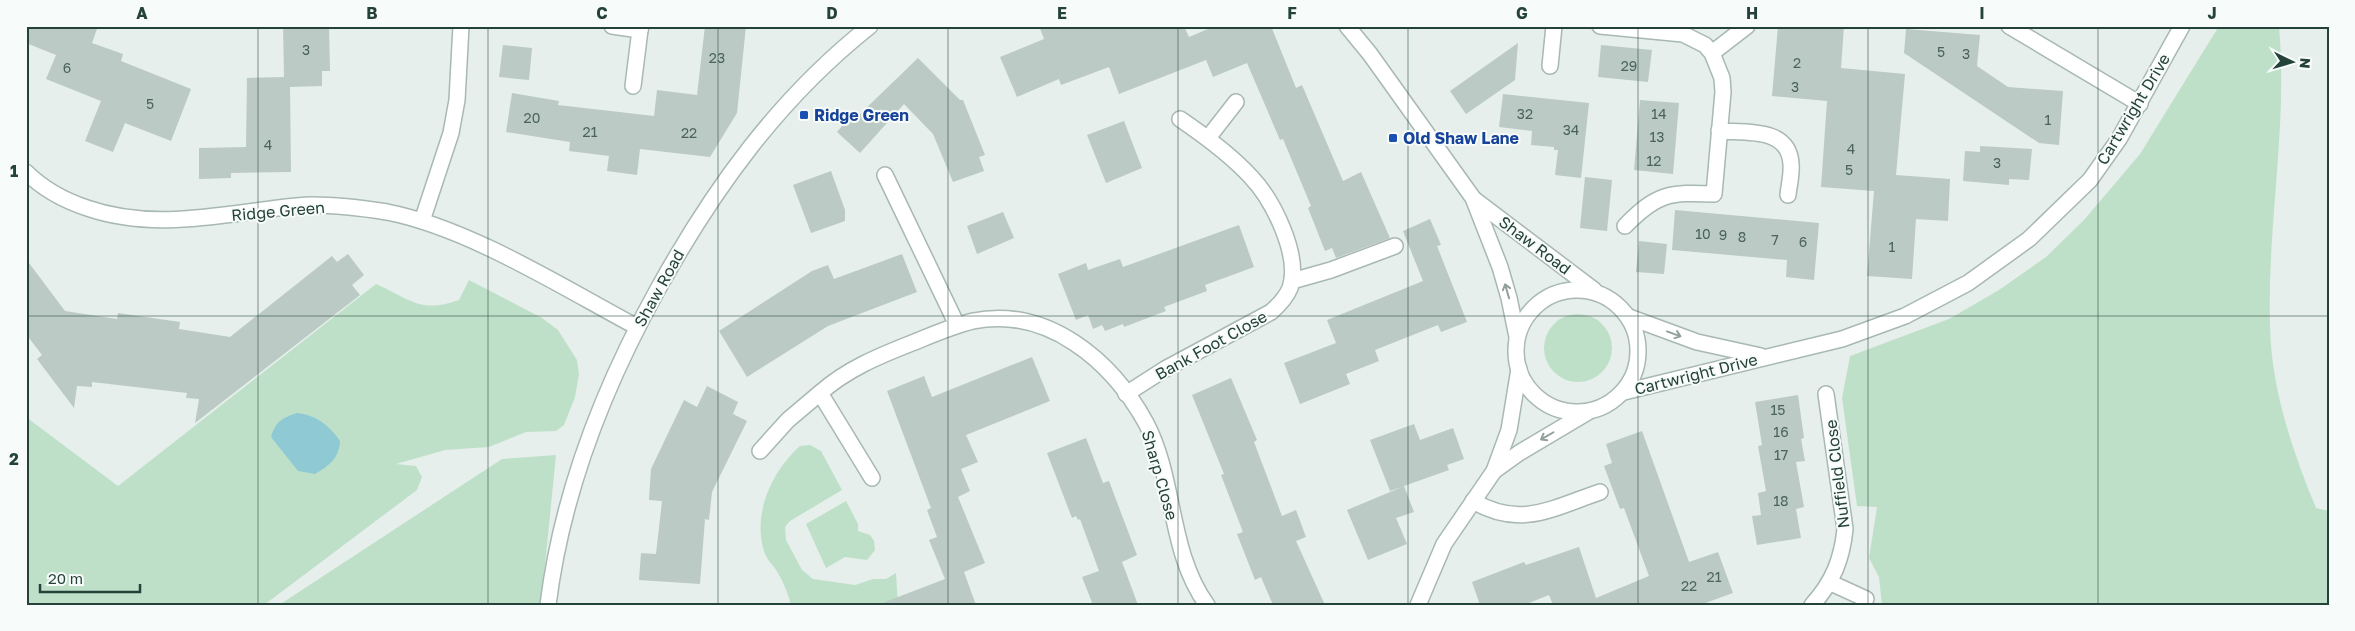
<svg xmlns="http://www.w3.org/2000/svg" width="2355" height="631" viewBox="0 0 2355 631" font-family="'Golos Text',sans-serif">
<style>
.green{fill:#bfe0c8}
.water{fill:#8ec9d4}
.building{fill:#bbcac4}
.lines{fill:none;stroke-linecap:round;stroke-linejoin:round}
.minor-casing{stroke:#a8b8b2;stroke-width:18}
.minor{stroke:#fff;stroke-width:15}
.oneway{stroke:#92a09c}
.grid{fill:none;stroke:#24423a;stroke-width:1;stroke-opacity:0.55}
.transit-dot{fill:#1a4fb4;stroke:#f7fbf9;stroke-width:2}
.labels{text-anchor:middle;dominant-baseline:central;stroke-width:4;stroke-linejoin:round;paint-order:stroke}
.number-label{font-size:14px;fill:#4a645c}
.street-label{font-size:16px;fill:#24423a;stroke:#f7fbf9}
.transit-label{font-size:16px;font-weight:bold;fill:#164399;stroke:#f7fbf9;text-anchor:start}
.neatline{fill:none;stroke:#24423a;stroke-width:2}
.grid-label{font-size:16px;text-anchor:middle;font-weight:bold;fill:#24423a}
</style>
<rect width="100%" height="100%" fill="#e6efeb"/>
<g class="green">
<path d="M2219,26H2279C2288,126 2267,225 2270,325C2271,388 2292,450 2316,508L2329,511V605H1882L1879,577L1869,558L1877,507L1857,506L1842,398L1850,356L1949,319L1999,290L2046,257L2084,220L2140,154Z"/>
<path d="M469,280L542,318L558,330L577,360L579,374L575,397L564,425L556,431L526,432L489,447L445,450L396,464L416,466L422,477L417,490L264,605H26V417L118,486L376,284C410,299 420,314 459,300Z"/>
<circle cx="1578" cy="348" r="34"/>
<path d="M810,445L821,451L842,490L790,521L785,527L786,540L802,570L813,579L855,585L873,579H886L896,573L898,605H791C788,594 784,583 778,573C774,566 768,561 765,554C751,515 772,471 800,446Z"/>
<path d="M556,455L541,605H279L502,459Z"/>
<path d="M846,501L858,524V531L870,535L874,541L875,550L867,560L845,557L826,568L806,524Z"/>
</g>
<path class="water" d="M297,413C316,415 329,425 340,441C339,458 330,465 315,474L298,471L271,437C275,422 282,418 297,413Z"/>
<g class="building">
<path d="M26,26H98L92,43L123,54L121,61L191,89L171,141L125,123L113,152L85,141L101,101L46,79L56,55L26,43Z"/>
<path d="M283,26H329L330,71H322V86L290,87L291,172L231,173V178L199,179V148L246,147L247,78L284,77Z"/>
<path d="M705,26H746L737,113L710,157L640,149L637,175L607,171L609,156L569,151L570,142L506,132L512,93L559,101L558,105L654,116L657,90L697,95Z"/>
<path d="M1039,26H1184L1189,37L1215,26H1271L1296,88L1302,85L1343,181L1361,172L1390,238L1336,258L1332,248L1325,251L1308,208L1311,206L1283,139L1280,140L1247,63L1213,77L1206,60L1119,94L1109,67L1061,85L1059,79L1017,97L1000,57L1044,39Z"/>
<path d="M1778,26H1844L1841,68L1905,74L1896,175L1950,179L1948,221L1916,219L1912,279L1867,276L1874,191L1821,187L1827,101L1772,96Z"/>
<path d="M1906,29L1980,35L1977,66L2008,87L2063,91L2059,145L2039,143L1904,53Z"/>
<path d="M1518,43L1515,80L1466,114L1450,91Z"/>
<path d="M503,45L532,48L529,80L499,77Z"/>
<path d="M1601,45L1652,50L1648,82L1598,77Z"/>
<path d="M918,58L960,100H963L985,155L979,157L984,171L953,182L933,134L904,104L860,153L837,132L855,111L859,115Z"/>
<path d="M1503,94L1589,103L1581,178L1555,175L1558,150H1554V147L1531,145L1532,131L1499,127Z"/>
<path d="M1640,100L1679,103L1673,174L1634,170Z"/>
<path d="M1124,121L1142,168L1106,183L1087,135Z"/>
<path d="M1980,146L2032,149L2029,180L2009,179V185L1963,181L1965,151L1980,152Z"/>
<path d="M831,171L845,210V221L811,233L793,185Z"/>
<path d="M1585,177L1612,180L1607,231L1580,228Z"/>
<path d="M1675,210L1819,223L1814,280L1786,277L1787,260L1672,250Z"/>
<path d="M1003,212L1014,238L977,254L967,226Z"/>
<path d="M1430,219L1441,245L1437,246L1467,322L1441,332L1438,325L1375,350L1379,361L1346,374L1350,384L1300,404L1284,363L1336,343L1327,320L1423,281L1403,231Z"/>
<path d="M1239,225L1254,267L1205,285L1207,291L1164,307L1166,311L1124,327L1123,324L1105,331L1102,325L1093,329L1088,315L1076,320L1058,274L1086,263L1088,270L1120,259L1123,267Z"/>
<path d="M1639,241L1667,244L1664,274L1636,272Z"/>
<path d="M348,254L364,275L352,285L360,295L195,423L199,399L186,398L187,393L92,382V387L77,386L74,408L37,359L42,355L26,334V259L65,311L117,319L118,313L180,322L179,329L230,337L332,256L337,262Z"/>
<path d="M902,254L917,292L828,326L747,377L719,331L812,271L828,265L834,279Z"/>
<path d="M1032,357L1050,401L966,435L978,462L961,469L970,491L958,497L985,563L964,572L976,605H885V602L945,579L929,540L937,537L927,510L931,508L887,391L924,376L932,397Z"/>
<path d="M1231,378L1257,440L1254,442L1282,516L1296,510L1306,537L1296,541L1325,605H1273L1261,577L1255,580L1237,534L1243,532L1221,475L1224,474L1192,395Z"/>
<path d="M707,386L738,402L733,414L747,421L712,492L709,520L705,519L700,584L639,580L641,553L656,554L662,501L649,500L651,469L684,400L697,407Z"/>
<path d="M1798,395L1804,438L1801,439L1805,461L1796,462L1804,507L1796,509L1801,538L1757,545L1752,516L1761,515L1758,493L1766,491L1758,446L1762,445L1755,402Z"/>
<path d="M1414,424L1420,440L1453,428L1464,459L1447,465L1449,470L1404,486L1414,512L1396,518L1407,544L1368,560L1347,510L1402,487L1390,491L1370,440Z"/>
<path d="M1642,431L1689,562L1718,552L1733,593L1700,605H1553L1549,595L1524,605H1480L1472,582L1524,562L1526,565L1579,547L1596,598L1649,576L1624,508L1620,509L1604,466L1612,463L1606,444Z"/>
<path d="M1086,438L1103,483L1109,481L1137,555L1122,562L1138,605H1093L1082,577L1099,571L1080,519L1078,520L1076,516L1072,518L1047,453Z"/>
</g>
<g class="lines">
<g class="minor-casing">
<g id="minor">
<path d="M612,26L640,30L641,26"/>
<path d="M1347,26L1370,54L1473,198L1500,267L1509,298L1517,337"/>
<path d="M1600,26L1683,34L1705,45L1712,53L1722,78L1723,92L1714,194C1670,192 1657,193 1625,226"/>
<path d="M2009,26L2140,104"/>
<path d="M1712,53L1747,26"/>
<path d="M1550,66L1554,26"/>
<path d="M633,86L640,30"/>
<path d="M1719,131C1746,133 1789,127 1791,164C1792,174 1789,185 1788,195"/>
<path d="M1208,138L1236,102"/>
<path d="M26,172C44,190 63,200 87,208C145,228 203,218 263,210C279,208 295,205 312,205C337,205 362,208 387,212C469,228 562,287 637,327"/>
<path d="M885,175L957,325"/>
<path d="M1475,200L1594,290"/>
<path d="M422,221L451,133L457,100L461,26"/>
<path d="M1292,281L1331,270L1395,246"/>
<circle cx="1577" cy="351" r="61"/>
<path d="M1629,317L1697,342L1761,356"/>
<path d="M1624,392L1842,339L1905,316L1968,283L2029,239L2090,180L2119,139L2182,26"/>
<path d="M1126,394L1165,369L1271,312C1279,305 1286,298 1290,288C1301,256 1273,200 1251,177C1230,154 1205,136 1180,119"/>
<path d="M760,451L788,420L820,393"/>
<path d="M1494,471L1509,430L1519,369"/>
<path d="M872,478L820,393C847,369 879,356 912,343C932,335 952,326 973,321C1048,306 1112,361 1146,423C1176,480 1168,551 1207,605"/>
<path d="M1473,501C1520,529 1553,508 1600,492"/>
<path d="M1831,583L1866,599"/>
<path d="M548,605C562,492 603,388 658,289C714,188 779,98 870,26"/>
<path d="M1418,605L1444,544L1494,471L1519,453L1588,412"/>
<path d="M1812,605C1833,582 1842,559 1845,529L1826,394"/>
</g>
</g>
<use href="#minor" class="minor"/>
</g>
<defs><path id="oneway-shaft" d="M-6 0H5M1.5-3L5.5 0L1.5 3" fill="none" stroke-width="1.6" stroke-linecap="round" stroke-linejoin="round" transform="scale(1.25)"/></defs>
<g class="oneway">
<use href="#oneway-shaft" transform="translate(1507 291) rotate(-106)"/>
<use href="#oneway-shaft" transform="translate(1674 334) rotate(20)"/>
<use href="#oneway-shaft" transform="translate(1547 436) rotate(150)"/>
</g>
<path class="grid" d="M258,26V605M488,26V605M718,26V605M948,26V605M1178,26V605M1408,26V605M1638,26V605M1868,26V605M2098,26V605M26,316H2329"/>
<g class="transit-dot">
<rect x="799" y="110" width="10" height="10" rx="2.5"/>
<rect x="1388" y="133" width="10" height="10" rx="2.5"/>
</g>
<g class="labels">
<g class="number-label">
<text x="306" y="49">3</text>
<text x="1941" y="51">5</text>
<text x="1966" y="53">3</text>
<text x="717" y="57">23</text>
<text x="1797" y="62">2</text>
<text x="1629" y="65">29</text>
<text x="67" y="67">6</text>
<text x="1795" y="86">3</text>
<text x="150" y="103">5</text>
<text x="1525" y="113">32</text>
<text x="1659" y="113">14</text>
<text x="532" y="117">20</text>
<text x="2048" y="119">1</text>
<text x="1571" y="129">34</text>
<text x="590" y="131">21</text>
<text x="689" y="132">22</text>
<text x="1657" y="136">13</text>
<text x="268" y="144">4</text>
<text x="1851" y="148">4</text>
<text x="1654" y="160">12</text>
<text x="1997" y="162">3</text>
<text x="1849" y="169">5</text>
<text x="1703" y="233">10</text>
<text x="1723" y="234">9</text>
<text x="1742" y="236">8</text>
<text x="1775" y="239">7</text>
<text x="1803" y="241">6</text>
<text x="1892" y="246">1</text>
<text x="1778" y="409">15</text>
<text x="1781" y="431">16</text>
<text x="1781" y="454">17</text>
<text x="1781" y="500">18</text>
<text x="1714" y="576">21</text>
<text x="1689" y="585">22</text>
</g>
<g class="street-label">
<text transform="translate(2133 109) rotate(-59)">Cartwright Drive</text>
<text transform="translate(278 211) rotate(-5)">Ridge Green</text>
<text transform="translate(1535 245) rotate(37)">Shaw Road</text>
<text transform="translate(659 288) rotate(-61)">Shaw Road</text>
<text transform="translate(1211 345) rotate(-29)">Bank Foot Close</text>
<text transform="translate(1696 374) rotate(-14)">Cartwright Drive</text>
<text transform="translate(1837 474) rotate(-97)">Nuffield Close</text>
<text transform="translate(1160 475) rotate(74)">Sharp Close</text>
</g>
<g class="transit-label">
<text x="814" y="115">Ridge Green</text>
<text x="1403" y="138">Old Shaw Lane</text>
</g>
</g>
<rect width="2355" height="631" fill="none" stroke="#f7fbf9" stroke-width="55"/>
<g transform="translate(2292 62) rotate(95)" stroke="#f7fbf9" stroke-width="4" paint-order="stroke">
<path d="M0-4L9 19L0 12L-9 19Z" fill="#24423a"/>
<text y="-8" font-size="14" font-weight="bold" text-anchor="middle" fill="#24423a">N</text>
</g>
<path d="M40 584v8h100v-8" fill="none" stroke="#24423a" stroke-width="2.5"/>
<text x="48" y="584" font-size="15" fill="#24423a" stroke="#f7fbf9" stroke-width="4" paint-order="stroke">20 m</text>
<rect x="28" y="28" width="2300" height="576" class="neatline"/>
<g class="grid-label">
<text x="142" y="19">A</text>
<text x="372" y="19">B</text>
<text x="602" y="19">C</text>
<text x="832" y="19">D</text>
<text x="1062" y="19">E</text>
<text x="1292" y="19">F</text>
<text x="1522" y="19">G</text>
<text x="1752" y="19">H</text>
<text x="1982" y="19">I</text>
<text x="2212" y="19">J</text>
<text x="14" y="177">1</text>
<text x="14" y="465">2</text>
</g>
</svg>
